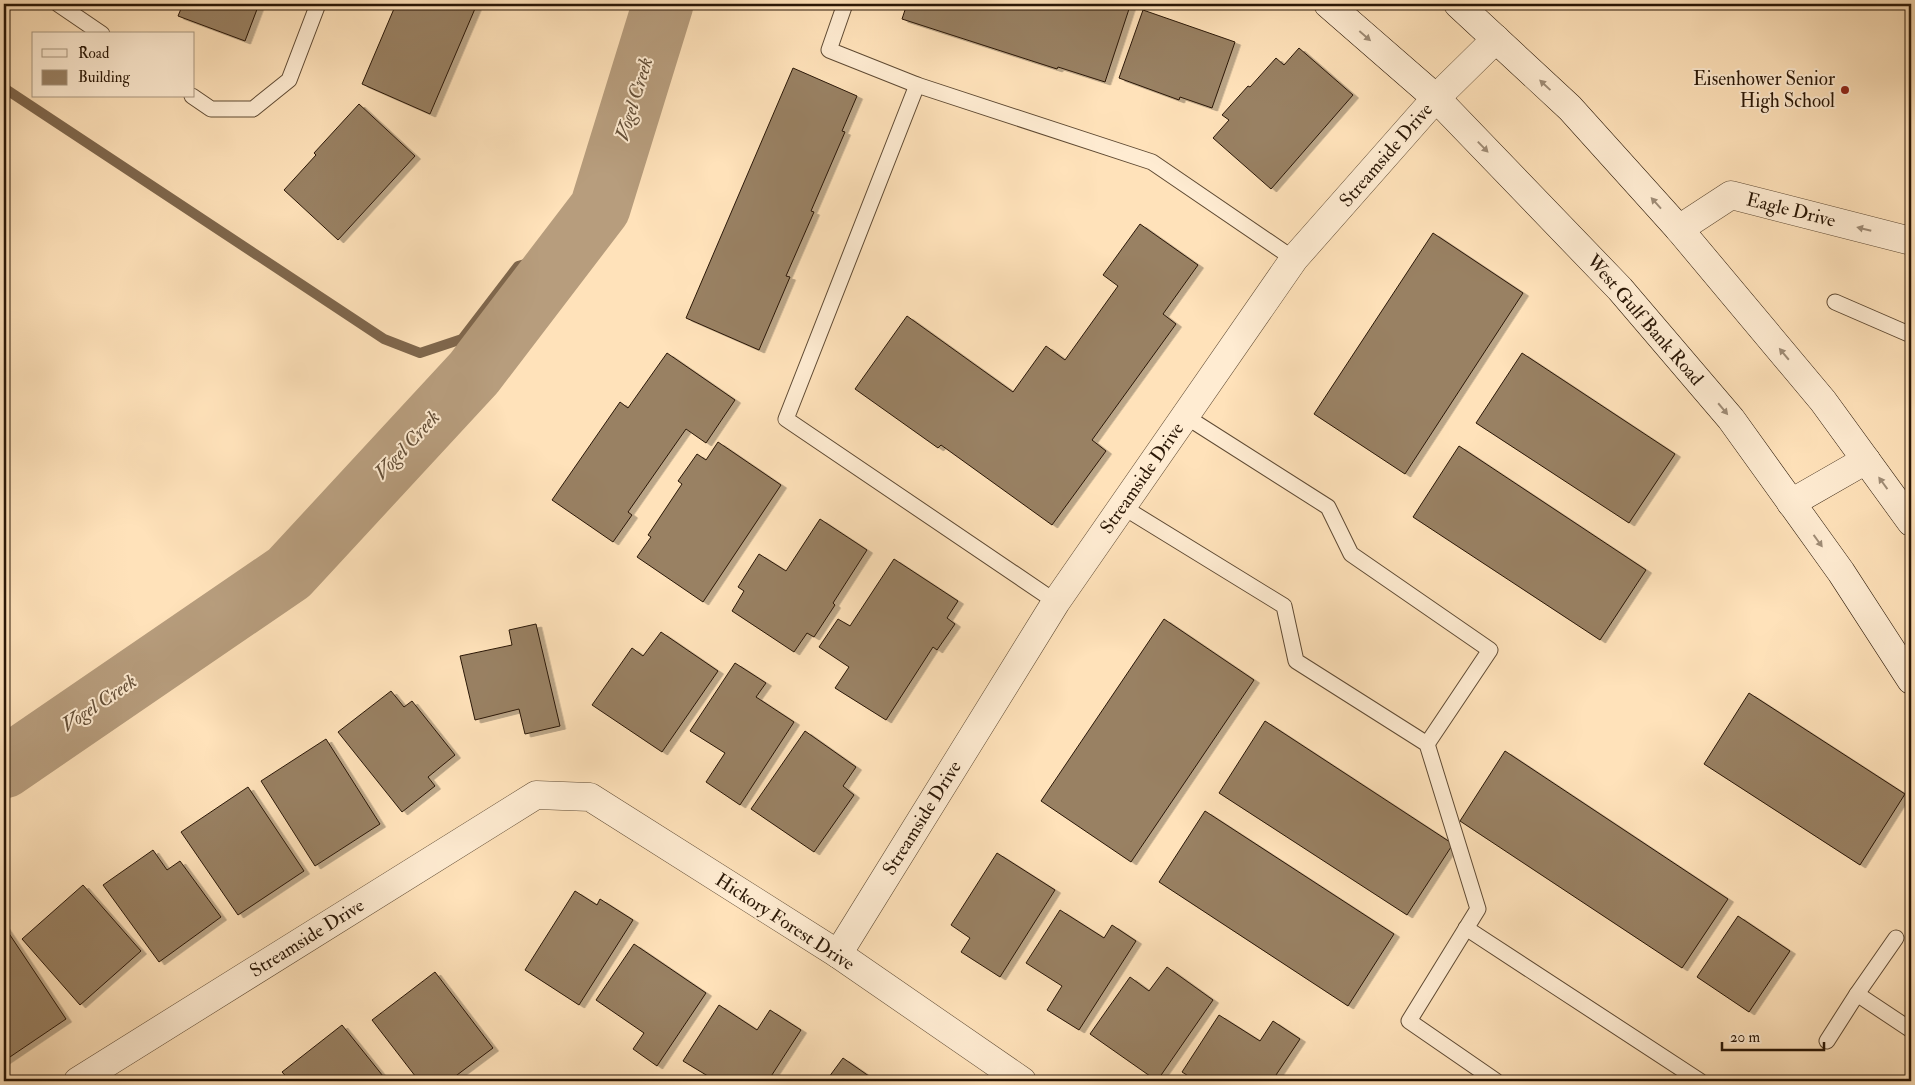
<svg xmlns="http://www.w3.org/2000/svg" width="1915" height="1085" viewBox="0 0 1915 1085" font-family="'IM FELL Double Pica',serif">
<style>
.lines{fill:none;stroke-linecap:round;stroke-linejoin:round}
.stream{stroke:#7f674d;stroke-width:10}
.river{stroke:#b79d7d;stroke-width:61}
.building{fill:#998164;stroke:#2a1706;filter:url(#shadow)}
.service-casing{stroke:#5f4a33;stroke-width:17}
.minor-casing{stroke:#5f4a33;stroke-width:29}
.secondary-casing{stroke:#2a1706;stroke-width:29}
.service{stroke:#ffecd2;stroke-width:15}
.minor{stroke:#ffecd2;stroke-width:28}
.secondary{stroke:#ffecd2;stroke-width:28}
.oneway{fill:#9f8c76}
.poi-dot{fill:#8f2418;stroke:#ffecd2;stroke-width:2}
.labels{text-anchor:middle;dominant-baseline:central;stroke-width:4;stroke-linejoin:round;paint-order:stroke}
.poi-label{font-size:19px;fill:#2a1706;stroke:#ffecd2;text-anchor:end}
.street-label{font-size:19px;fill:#2a1706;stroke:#ffecd2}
.water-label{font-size:20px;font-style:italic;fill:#624d36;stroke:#ffecd2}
</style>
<defs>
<filter id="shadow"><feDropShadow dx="5.5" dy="3" stdDeviation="0" flood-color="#0004"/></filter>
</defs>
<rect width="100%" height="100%" fill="#ffe2ba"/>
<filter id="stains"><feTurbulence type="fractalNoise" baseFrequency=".004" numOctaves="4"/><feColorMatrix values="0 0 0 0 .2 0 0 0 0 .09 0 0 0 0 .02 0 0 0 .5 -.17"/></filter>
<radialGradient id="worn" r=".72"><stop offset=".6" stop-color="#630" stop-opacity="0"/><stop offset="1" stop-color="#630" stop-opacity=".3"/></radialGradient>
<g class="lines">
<path class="stream" d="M4,88L384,339L420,353L462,339L518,266L567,252"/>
<path class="river" d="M4,768L289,573L474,373L600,208L663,4"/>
</g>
<g class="building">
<path d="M183,4H259L245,41L178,16Z"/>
<path d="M396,4H477L430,114L362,84Z"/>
<path d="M907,4H1122L1130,6L1105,82L1058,67L1057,69L902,19Z"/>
<path d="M1143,10L1235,42L1212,108L1180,97L1179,100L1119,78Z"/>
<path d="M1299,48L1353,95L1271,189L1213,138L1229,120L1222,115L1248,86L1250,87L1276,58L1284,65Z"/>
<path d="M793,68L857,96L842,131L845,132L811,211L814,212L786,276L790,277L759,350L686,318Z"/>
<path d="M359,104L415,156L338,240L284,190L316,155L314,153Z"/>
<path d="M1140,224L1198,265L1163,314L1176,324L1092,440L1106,451L1052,525L941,445L938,448L855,389L907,316L1013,392L1046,346L1065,360L1118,286L1103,275Z"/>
<path d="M1433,233L1523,293L1405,474L1314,414Z"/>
<path d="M667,353L735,400L706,443L686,429L628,512L632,515L613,542L552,500L620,402L628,408Z"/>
<path d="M1522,353L1675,454L1629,523L1476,423Z"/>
<path d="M718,442L781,485L703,602L637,557L651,537L648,535L682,484L678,481L697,454L706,460Z"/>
<path d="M1459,446L1646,570L1600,640L1413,517Z"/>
<path d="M820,519L867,550L833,603L835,605L814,637L807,633L794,652L732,611L744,591L738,587L759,554L786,571Z"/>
<path d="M894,559L958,601L947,618L955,624L937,650L933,647L886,720L835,688L849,667L819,647L838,619L850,626Z"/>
<path d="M1164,619L1254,680L1131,862L1041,801Z"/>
<path d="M536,624L560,726L525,734L519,709L475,720L460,656L512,645L509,630Z"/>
<path d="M661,632L718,671L662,752L592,705L632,648L643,656Z"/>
<path d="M735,663L766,683L756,697L794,722L740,805L706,782L725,753L690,731Z"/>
<path d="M391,691L404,707L412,701L455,755L428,777L435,786L402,812L338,732Z"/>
<path d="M1749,693L1905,794L1860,865L1704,764Z"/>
<path d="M1265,721L1453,844L1407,915L1219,793Z"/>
<path d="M805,731L856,767L843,786L854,795L814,852L751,809Z"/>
<path d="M326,739L380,824L315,866L261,781Z"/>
<path d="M1505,751L1728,899L1682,968L1460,821Z"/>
<path d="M248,787L304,871L238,915L181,832Z"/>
<path d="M1205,811L1394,934L1348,1006L1159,882Z"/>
<path d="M153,850L167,870L180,861L221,917L159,962L103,885Z"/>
<path d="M997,853L1055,890L1000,977L961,952L970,938L951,925Z"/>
<path d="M83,885L141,951L80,1005L22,939Z"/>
<path d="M575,891L597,905L600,899L633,920L579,1005L525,970Z"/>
<path d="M1060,910L1104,938L1112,925L1136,941L1079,1030L1047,1010L1062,986L1026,963Z"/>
<path d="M1738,916L1790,951L1749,1012L1697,977Z"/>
<path d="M4,926L66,1019L4,1061Z"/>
<path d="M634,944L706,993L657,1066L633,1049L644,1033L596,1000Z"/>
<path d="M1167,967L1213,1000L1157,1081L1090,1034L1130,977L1149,991Z"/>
<path d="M435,972L493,1048L449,1081H419L372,1020Z"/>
<path d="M719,1005L757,1030L770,1010L801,1030L768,1081H716L683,1061Z"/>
<path d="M1219,1015L1260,1041L1273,1021L1300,1039L1272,1081H1196L1182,1072Z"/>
<path d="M342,1025L387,1081H290L282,1072Z"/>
<path d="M843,1058L876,1081H826Z"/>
</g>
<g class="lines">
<g class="service-casing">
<g id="service">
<path d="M58,4L102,34"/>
<path d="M845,4L829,50L917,85L1152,162L1294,259"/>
<path d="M917,85L786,419L1056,602"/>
<path d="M192,96L211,109H253L289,80L318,4"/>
<path d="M1835,302L1911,335"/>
<path d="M1185,416L1328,507L1351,554L1490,650L1427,744"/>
<path d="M1123,507L1284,606L1296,661L1427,744L1478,909L1409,1021L1496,1081"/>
<path d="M1466,928L1700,1081"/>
<path d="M1896,938L1857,994L1911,1030"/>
<path d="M1827,1041L1857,994"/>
</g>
</g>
<g class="minor-casing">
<g id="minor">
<path d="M1679,229L1731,195L1911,241"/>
<path d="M838,954L1056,602L1294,259L1436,98L1496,39"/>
<path d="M78,1081L536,795L590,797L838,954L1022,1081"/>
</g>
</g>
<g class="secondary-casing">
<g id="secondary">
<path d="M1328,4L1436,98L1620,289L1731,419L1841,572L1911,680"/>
<path d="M1458,4L1570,108L1679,229L1823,401L1911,522"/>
<path d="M1791,503L1866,460"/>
</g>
</g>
<use href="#service" class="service"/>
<use href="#minor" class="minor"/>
<use href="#secondary" class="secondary"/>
</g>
<defs><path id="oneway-solid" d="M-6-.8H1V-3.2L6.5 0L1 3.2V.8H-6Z" transform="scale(1.25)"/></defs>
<g class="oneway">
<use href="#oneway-solid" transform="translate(1365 36) rotate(41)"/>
<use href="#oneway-solid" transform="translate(1545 85) rotate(-137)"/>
<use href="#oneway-solid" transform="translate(1483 147) rotate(46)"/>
<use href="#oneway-solid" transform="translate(1656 203) rotate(-132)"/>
<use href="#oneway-solid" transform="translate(1864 229) rotate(-166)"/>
<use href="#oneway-solid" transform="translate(1784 354) rotate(-130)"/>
<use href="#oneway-solid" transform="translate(1723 409) rotate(50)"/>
<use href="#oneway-solid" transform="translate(1883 483) rotate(-126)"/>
<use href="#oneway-solid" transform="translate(1818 541) rotate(54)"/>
</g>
<circle class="poi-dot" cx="1845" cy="90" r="5"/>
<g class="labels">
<g class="poi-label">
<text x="1835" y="79">Eisenhower Senior<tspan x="1835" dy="22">High School</tspan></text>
</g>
<g class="street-label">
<text transform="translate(1386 155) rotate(-49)">Streamside Drive</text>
<text transform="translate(1791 210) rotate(14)">Eagle Drive</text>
<text transform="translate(1645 320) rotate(49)">West Gulf Bank Road</text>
<text transform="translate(1142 478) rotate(-55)">Streamside Drive</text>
<text transform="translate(922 818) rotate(-58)">Streamside Drive</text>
<text transform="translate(785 922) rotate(33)">Hickory Forest Drive</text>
<text transform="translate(307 938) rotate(-32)">Streamside Drive</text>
</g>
<g class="water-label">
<text transform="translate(634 99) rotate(-73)">Vogel Creek</text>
<text transform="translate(407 445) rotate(-47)">Vogel Creek</text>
<text transform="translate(99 703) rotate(-34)">Vogel Creek</text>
</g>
</g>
<rect width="1915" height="1085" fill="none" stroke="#ffe2ba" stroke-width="20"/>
<rect x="5" y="5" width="1905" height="1075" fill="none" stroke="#2a1706" stroke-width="2.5"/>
<rect x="10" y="10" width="1895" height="1065" fill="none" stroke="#2a1706"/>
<rect x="32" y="32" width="162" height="65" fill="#ffecd2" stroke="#aa9780"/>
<rect x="42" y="49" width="25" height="8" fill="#ffecd2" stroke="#aa9780"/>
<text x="78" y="58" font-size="15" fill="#2a1706">Road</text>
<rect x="42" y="70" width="25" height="15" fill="#998164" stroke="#aa9780"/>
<text x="78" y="82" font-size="15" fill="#2a1706">Building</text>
<path d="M1722 1042v8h102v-8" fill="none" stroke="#2a1706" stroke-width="2.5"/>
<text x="1730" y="1042" font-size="15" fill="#2a1706" stroke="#ffecd2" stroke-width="4" paint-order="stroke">20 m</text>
<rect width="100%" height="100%" filter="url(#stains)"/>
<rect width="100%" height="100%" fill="url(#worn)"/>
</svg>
